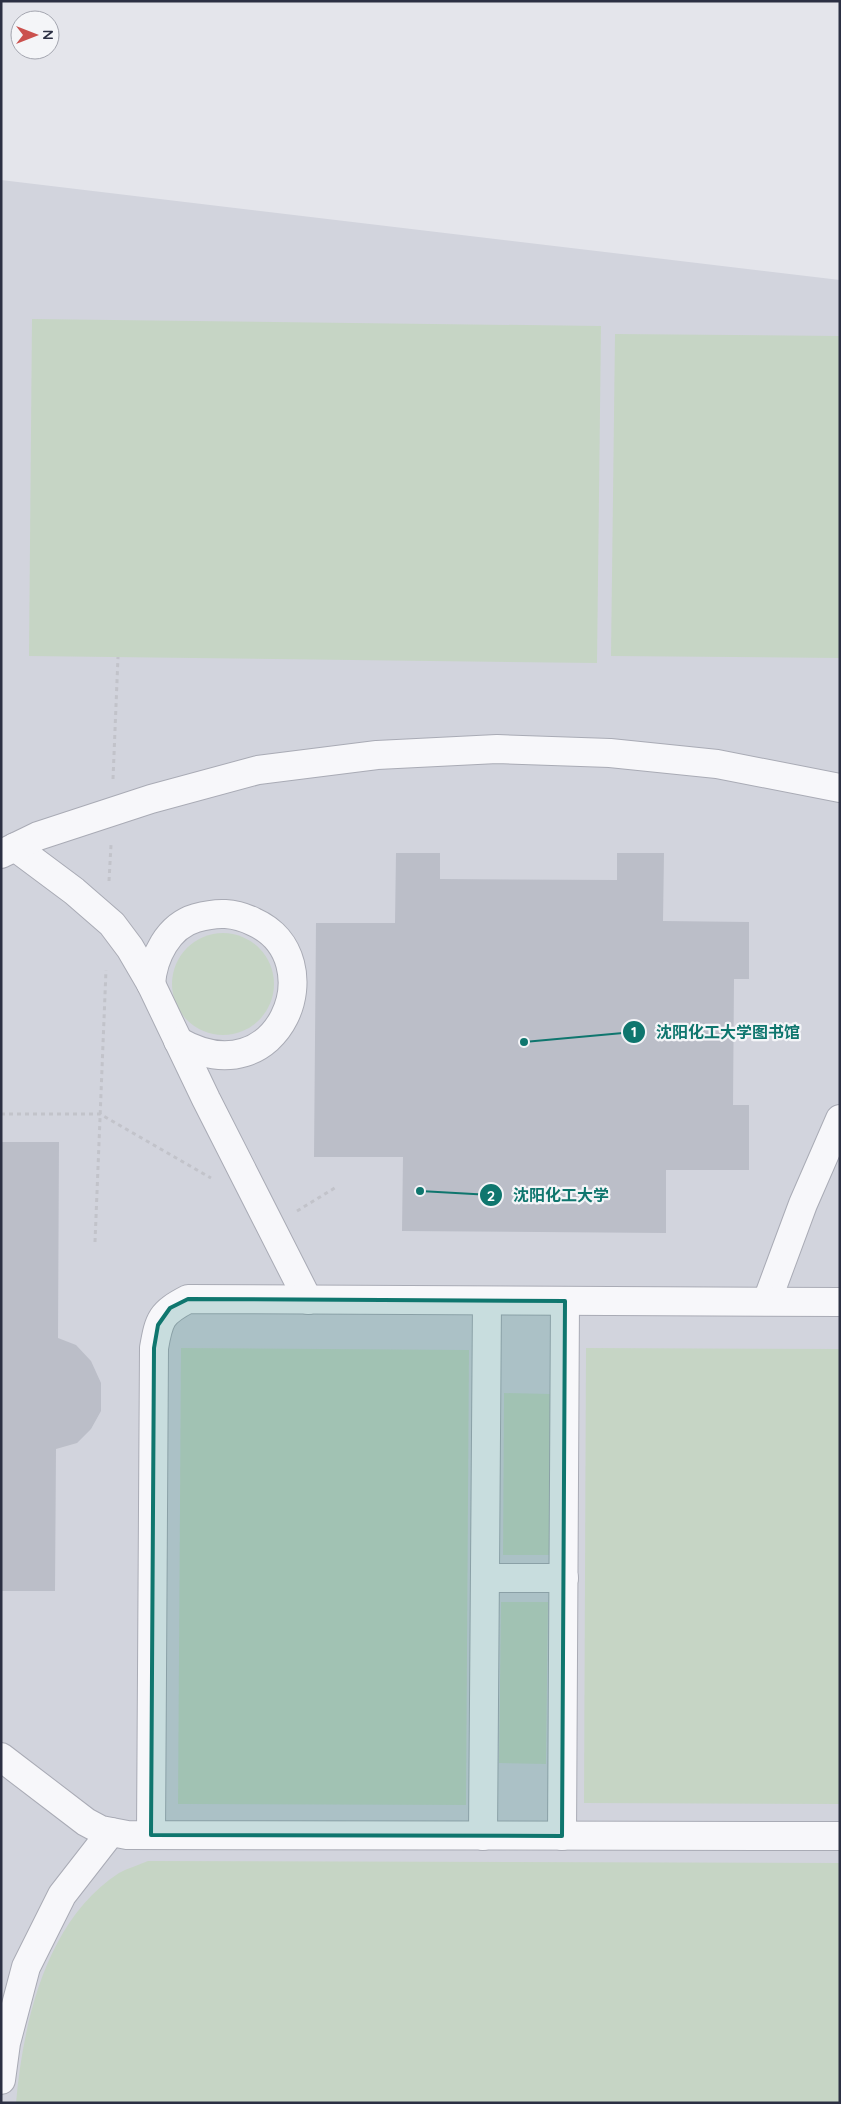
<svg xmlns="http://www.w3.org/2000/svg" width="841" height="2104" viewBox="0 0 841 2104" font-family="Quicksand,'Noto Sans SC',sans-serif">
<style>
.built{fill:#d2d4dd}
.green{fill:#c6d5c5}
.building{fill:#bbbec8}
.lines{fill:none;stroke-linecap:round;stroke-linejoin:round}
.street-casing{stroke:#a9abb5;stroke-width:30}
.path{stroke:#c2c3ca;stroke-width:3;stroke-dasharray:4 4;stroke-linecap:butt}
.street{stroke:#f7f7fa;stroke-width:28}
.marked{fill:#0f766e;fill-opacity:0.2;stroke:#0f766e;stroke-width:4;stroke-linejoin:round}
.leader{fill:none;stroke:#0f766e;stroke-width:2}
.callout-dot{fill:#0f766e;stroke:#f4f5f8;stroke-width:2}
.mark-label{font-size:15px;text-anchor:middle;font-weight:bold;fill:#fff}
.callout-label{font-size:16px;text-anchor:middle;font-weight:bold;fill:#0f766e;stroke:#f4f5f8;stroke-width:4.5;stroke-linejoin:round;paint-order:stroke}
</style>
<rect width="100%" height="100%" fill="#e4e5eb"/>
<path class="built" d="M1,180L840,280V2103H1Z"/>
<g class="green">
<path d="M32,319L601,326L597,663L29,656Z"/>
<path d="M615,334L840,336V658L611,656Z"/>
<circle cx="223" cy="984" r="51"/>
<path d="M181,1348L469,1350L466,1805L178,1804Z"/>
<path d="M586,1348L840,1349V1804L584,1803Z"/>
<path d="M504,1393L551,1394L550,1555H503Z"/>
<path d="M501,1602H548L546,1764L499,1763Z"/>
<path d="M148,1861L840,1863V2103H16C23,2023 46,1920 119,1873C128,1868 139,1865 148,1861Z"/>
</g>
<g class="building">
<path d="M396,853H440V879L617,880V853H664L663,921L749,922V979H734L733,1105H749V1170H666V1233L402,1231L403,1157H314L316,923H395Z"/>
<path d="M1,1142H59L58,1338L76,1345L91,1361L101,1383V1411L91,1429L77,1443L56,1449L55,1591H1Z"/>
</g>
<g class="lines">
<g class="street-casing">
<g id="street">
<path d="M15,847L74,891L112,924L130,948L151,984L206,1099L308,1300"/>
<path d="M1,854L38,836L151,799L258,770L377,755L497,749L610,753L717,764L840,788"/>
<path d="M151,984C153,957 168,926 196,918C217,912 234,912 254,922C334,958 280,1100 178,1041"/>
<path d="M767,1301L803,1204L840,1119"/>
<path d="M485,1578H564"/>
<path d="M1,1757L86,1822L101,1830L127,1835L840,1836"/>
<path d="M151,1835L154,1348C159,1319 161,1313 188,1299L840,1302"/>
<path d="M483,1836L487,1301"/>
<path d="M562,1836L565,1301"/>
<path d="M1,2080L6,2043L26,1967L62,1895L111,1832"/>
</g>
</g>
<g class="path">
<path d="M113,779L118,657"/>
<path d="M109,881L111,845"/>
<path d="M1,1114H100L211,1178"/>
<path d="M297,1211L338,1186"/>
<path d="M95,1242L106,970"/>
</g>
<use href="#street" class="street"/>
</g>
<path class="marked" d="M188,1299L565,1301L562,1836L151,1835L154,1348L158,1325L170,1308Z"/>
<path class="leader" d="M524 1042L634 1032M420 1191L491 1195"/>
<g class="callout-dot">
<circle cx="524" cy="1042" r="5"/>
<circle cx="420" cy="1191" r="5"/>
<circle cx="634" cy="1032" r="12"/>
<circle cx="491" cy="1195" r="12"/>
</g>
<g class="mark-label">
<text x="634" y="1037">1</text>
<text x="491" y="1201">2</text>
</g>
<g class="callout-label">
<text x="728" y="1038">沈阳化工大学图书馆</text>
<text x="561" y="1201">沈阳化工大学</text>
</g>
<rect width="841" height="2104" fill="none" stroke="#2c3043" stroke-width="5"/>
<g transform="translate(35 35) rotate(90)"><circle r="24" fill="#f4f5f8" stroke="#a4a6b0"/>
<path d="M0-4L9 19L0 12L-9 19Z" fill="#cb514e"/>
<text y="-8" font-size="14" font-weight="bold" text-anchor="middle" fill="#2c3043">N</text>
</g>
</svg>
